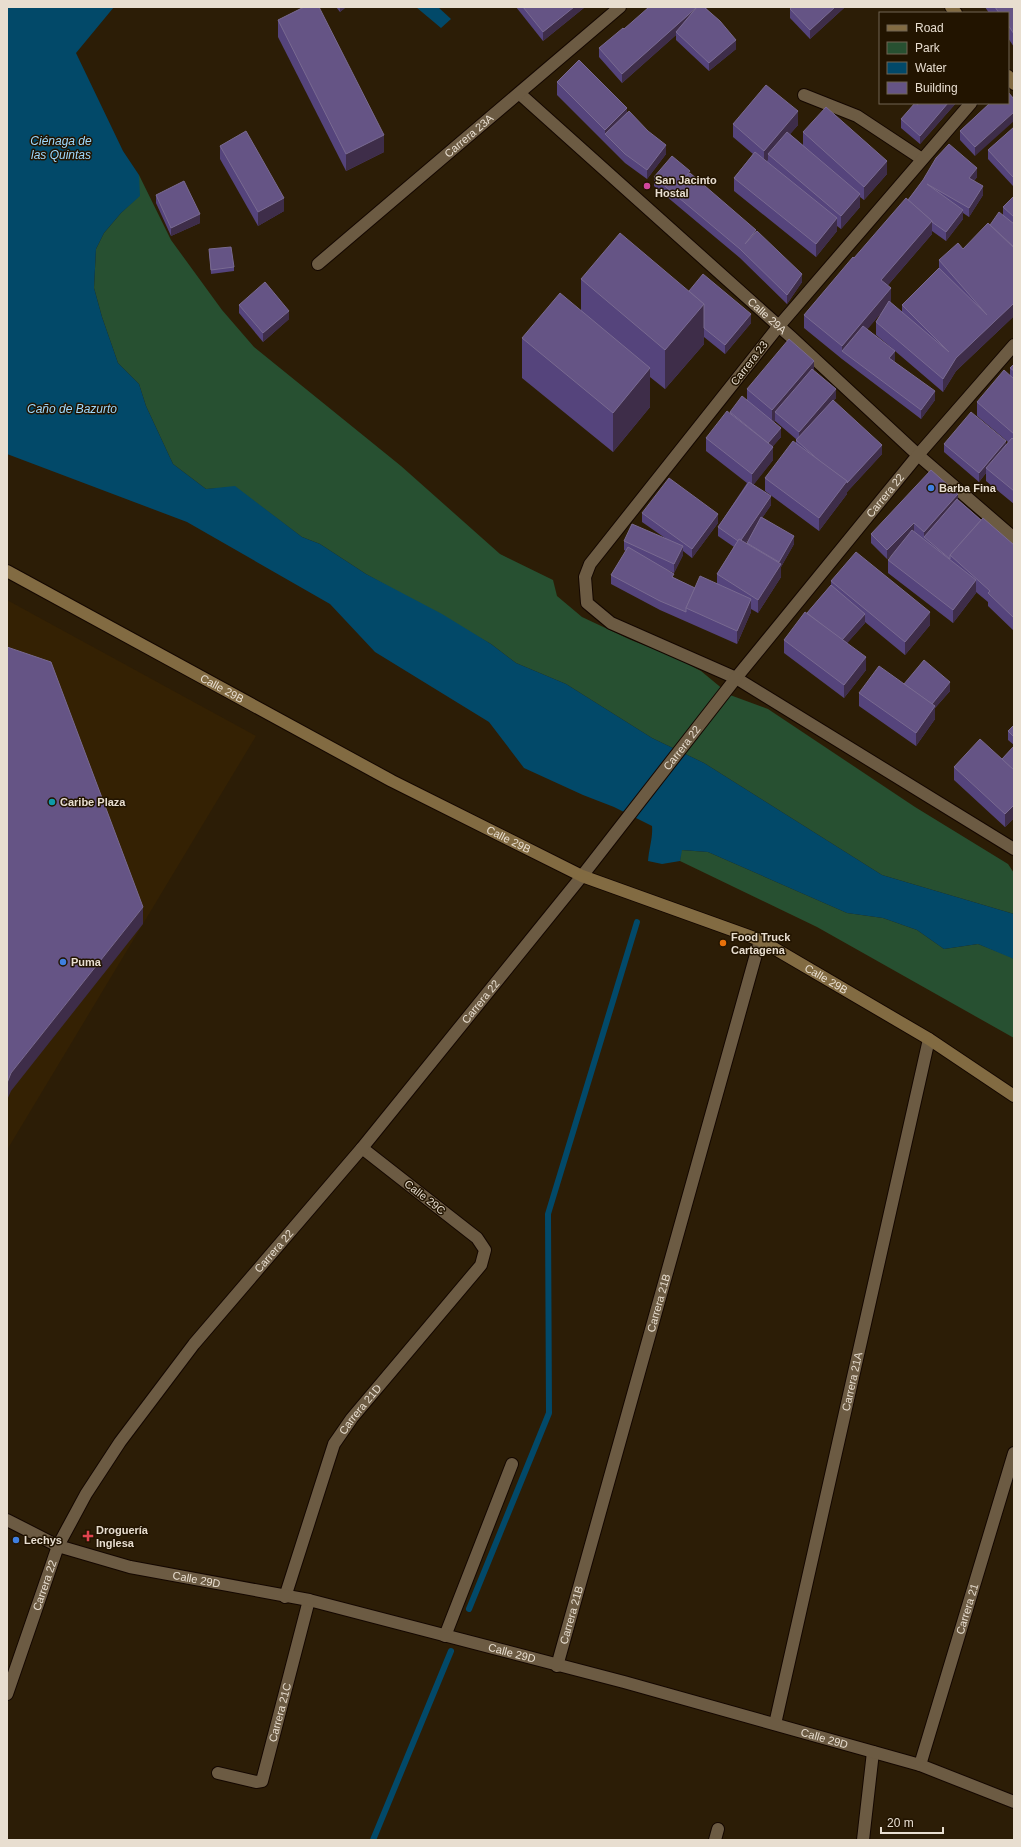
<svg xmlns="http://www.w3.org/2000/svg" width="1021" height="1847" viewBox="0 0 1021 1847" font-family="Arial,sans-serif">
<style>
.built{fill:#342103}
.green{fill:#275031}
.water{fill:#024969}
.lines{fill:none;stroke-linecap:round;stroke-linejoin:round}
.stream{stroke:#024969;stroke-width:6}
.minor-casing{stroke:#140700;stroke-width:14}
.tertiary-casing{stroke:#140700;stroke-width:14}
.secondary-casing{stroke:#140700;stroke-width:14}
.minor{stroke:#6c5b43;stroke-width:12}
.tertiary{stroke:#6c5b43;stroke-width:12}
.secondary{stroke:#826b42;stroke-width:12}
.wall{fill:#55447c;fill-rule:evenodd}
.shaded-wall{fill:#3e2d49}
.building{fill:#655485;stroke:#796a91}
.hotel-dot{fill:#d1479c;stroke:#221400;stroke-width:1.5}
.shop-dot{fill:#3f7fe0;stroke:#221400;stroke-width:1.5}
.culture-dot{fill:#0f9aa8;stroke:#221400;stroke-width:1.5}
.food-dot{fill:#e8710a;stroke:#221400;stroke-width:1.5}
.health-dot{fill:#e0444e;stroke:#221400;stroke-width:1.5}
.labels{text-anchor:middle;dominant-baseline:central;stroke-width:3;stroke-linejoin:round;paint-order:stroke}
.street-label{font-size:11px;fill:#e8ded0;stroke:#221400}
.poi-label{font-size:11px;font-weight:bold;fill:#e8ded0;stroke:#221400;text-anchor:start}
.water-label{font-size:12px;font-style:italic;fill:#9ed9fe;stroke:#221400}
</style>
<rect width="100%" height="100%" fill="#2c1d06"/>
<path class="built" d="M7,600L256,736L7,1150Z"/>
<g class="green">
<path d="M139,175L171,240L222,310L254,347L401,466L500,554L553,580L557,596L582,617L631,640L674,657L701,671L730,695L768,709L915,807L1008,864L1014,873V914L882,875L704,763L652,738L566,684L516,663L491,644L366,574L320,544L302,537L235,487L206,489L173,464L146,406L139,384L118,363L102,317L94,288L96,249L104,233L121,213L139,196Z"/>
<path d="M681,850L708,852L847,913L883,918L917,930L944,949L978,944L1011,957L1014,959V1038L817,927L680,861Z"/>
</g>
<g class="water">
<path d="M7,7H114L76,53L123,151L139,175L140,196L121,213L104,233L96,249L94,288L102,317L118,363L139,384L146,406L173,464L206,489L235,486L302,537L320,544L366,574L442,614L491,644L516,663L566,684L652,738L704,763L882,875L1014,914V959L978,944L944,949L917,930L883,918L847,913L708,852L682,850L680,861L662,864L648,861C649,848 653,838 652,826L614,807L583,795L524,768L489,722L375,652L330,604L187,522L7,454Z"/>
<path d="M416,7H438L451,19L441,28Z"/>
</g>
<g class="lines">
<g class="stream">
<path d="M469,1609L549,1413L548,1214L637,922"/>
<path d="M373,1840L451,1651"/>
</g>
<g class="minor-casing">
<g id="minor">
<path id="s1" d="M520,94L791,337L918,455L1014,538"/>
<path d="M804,95L857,116L922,159"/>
<path d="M971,103L778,327L590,564L585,577L587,603L611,623L736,678L1014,849"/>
<path id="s2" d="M318,264L620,7"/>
<path id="s3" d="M285,1597L334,1444L352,1418L481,1265L485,1250L477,1238L362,1148"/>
<path d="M445,1636L512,1464"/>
<path id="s4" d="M557,1666L760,940"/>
<path id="s5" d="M775,1724L929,1039"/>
<path id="s6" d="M920,1765L1014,1453"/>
<path id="s7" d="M218,1773L256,1782L262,1781L309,1600"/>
<path d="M715,1840L718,1829"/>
<path d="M863,1840L873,1752"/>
</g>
</g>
<g class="tertiary-casing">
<g id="tertiary">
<path id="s8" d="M7,1520L58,1546L130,1567L309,1600L624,1682L920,1765L1014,1802"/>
<path id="s9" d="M7,1694L58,1546L86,1494L120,1442L194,1344L362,1148L582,876L736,678L918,455L1014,345"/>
</g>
</g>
<g class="secondary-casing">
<g id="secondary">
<path d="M951,7L956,13"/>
<path d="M1008,76L1014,84"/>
<path id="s10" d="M7,571L392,781L582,876L760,940L929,1039L1014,1096"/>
</g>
</g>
<use href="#minor" class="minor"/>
<use href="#tertiary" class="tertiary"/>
<use href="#secondary" class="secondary"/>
</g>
<g class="wall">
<path d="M336,7H346L340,12Z"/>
<path d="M516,7H585L543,41Z"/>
<path d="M845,7L810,39L790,18V9Z"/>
<path d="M985,7H1014V47L1008,38V13H989Z"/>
<path d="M706,8L736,49L709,71L676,40V35L622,83L599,57V48L624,29Z"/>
<path d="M278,20L384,152L346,171L278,37Z"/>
<path d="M557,82L627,113L666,154L647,179L625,163L557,95Z"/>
<path d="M917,103H956L920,144L901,128V119Z"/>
<path d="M990,103L975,156L960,140V131Z"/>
<path d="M733,124L798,125L790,134L803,145V132L887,174L864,200L860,197V207L841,229L837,226V231L816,257L734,191V178L753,154L733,137Z"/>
<path d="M1014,127L1013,186L988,159V150Z"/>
<path d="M220,146L284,211L258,226L220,159Z"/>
<path d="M690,173L756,233L802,282L787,304L740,258L654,186V177Z"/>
<path d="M977,177L974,181L983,195L969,217L963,213V219L946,241L932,231V234L888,285L891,301L890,302L902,312V305L939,268V260L963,249L990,225L1003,216V207L1014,196V316L956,371L943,392L895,351V360L894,361L935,400L921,419L842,359L804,328V315L854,258L908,200L923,180ZM883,311L876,322V335L894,350L867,329Z"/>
<path d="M156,195L200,223L171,236L156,203Z"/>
<path d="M209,249L234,267V271L211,274Z"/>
<path d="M581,279L689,291L751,323L725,354L704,337V344L665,389L650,377V407L613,452L522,378V338L581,310Z"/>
<path d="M239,305L289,319L263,342L239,313Z"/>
<path d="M1014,364V504L986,481V473L979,482L944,452V444L1006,445L1008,442L977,416V402L1010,376V368Z"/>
<path d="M814,371L836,398L833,401L882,454L847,492V494L819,531L765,491V478L796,444V439L775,421L773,422L781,437L773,446V460L753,485L771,505L762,518L794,544L781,567V577L758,613L751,609V612L737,644L660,610L611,584V575L626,551L624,550V541L665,538L642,522V513L718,523L692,558L683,551V555L674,573L665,569L674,578L695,588L717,583V574L734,547L718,536V527L747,483L706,451V438L730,413V412L747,400V389ZM754,529L747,543H746Z"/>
<path d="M958,500L981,520L1014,545V631L988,606V602L976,592V593L953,623L888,573V560L898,548L887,559L871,543V534Z"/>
<path d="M831,581L930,625L905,655L865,622V623L847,643L866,670L844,698L784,653V640L831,585Z"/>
<path d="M904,684L950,691L935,708V719L916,746L859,706V693Z"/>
<path d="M1014,725V745L1008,740V731Z"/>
<path d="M1014,746V818L1005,827L954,780V767L1002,759Z"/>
</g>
<g class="shaded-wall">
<path d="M340,7H346L340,12Z"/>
<path d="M574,7H585L543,41V32Z"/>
<path d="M697,7L676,32V35L622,83V74Z"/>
<path d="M835,7H845L810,39V30Z"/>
<path d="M736,40V49L709,71V63Z"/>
<path d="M948,103H956L920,144V136Z"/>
<path d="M627,108V121L605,134V130Z"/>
<path d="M798,111V125L771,156L768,154V160L764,164V151Z"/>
<path d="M1014,112V121L975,156V147Z"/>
<path d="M384,135V152L346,171V154Z"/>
<path d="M666,145V154L647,179V170Z"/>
<path d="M887,161V174L864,200V187Z"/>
<path d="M977,168V177L969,187V178Z"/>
<path d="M1014,175V184L1013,186V177Z"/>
<path d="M983,186V195L969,217V208Z"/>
<path d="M860,194V207L841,229V216Z"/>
<path d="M284,198V211L258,226V212Z"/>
<path d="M963,210V219L946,241V232Z"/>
<path d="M200,214V223L171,236V228Z"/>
<path d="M837,218V231L816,257V244Z"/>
<path d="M932,221V234L881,293V280Z"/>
<path d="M756,230V238L745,244Z"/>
<path d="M802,274V282L787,304V295Z"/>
<path d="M891,288V301L847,354L842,351V346Z"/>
<path d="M1014,303V316L956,371L943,392V379L956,358Z"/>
<path d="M704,304V344L665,389V350Z"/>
<path d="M289,311V319L263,342V333Z"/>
<path d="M751,314V323L725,354V345Z"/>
<path d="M895,351V360L889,367V358Z"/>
<path d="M814,361V375L775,412V421L772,423V410Z"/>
<path d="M650,368V407L613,452V413Z"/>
<path d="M836,389V398L799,441V432Z"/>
<path d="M935,391V400L921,419V410Z"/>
<path d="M781,428V437L768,452V443Z"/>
<path d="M1006,441V450L986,468V473L979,482V473Z"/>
<path d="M882,445V454L847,492V494L819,531V518L847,481Z"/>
<path d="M773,447V460L752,487V474Z"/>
<path d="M958,494V503L924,537V532Z"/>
<path d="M771,496V505L740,551V542Z"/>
<path d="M718,514V523L692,558V549Z"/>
<path d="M914,523V531L887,559V550Z"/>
<path d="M794,536V544L781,567V577L758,613V600Z"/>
<path d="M683,546V555L674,573V564Z"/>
<path d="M976,580V593L953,623V610Z"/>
<path d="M751,599V612L737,644V631Z"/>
<path d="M930,612V625L905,655V642Z"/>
<path d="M865,614V623L840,651V642Z"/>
<path d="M866,657V670L844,698V685Z"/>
<path d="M950,682V691L935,708V719L916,746V733L930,706Z"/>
<path d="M1014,805V818L1005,827V814Z"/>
<path d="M143,907V924L11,1091L7,1100V1083L11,1073Z"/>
</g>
<g class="building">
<path d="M304,7H319L384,135L346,154L278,20Z"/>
<path d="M523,7H574L543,32Z"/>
<path d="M649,7H704L720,21L736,40L709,63L676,32L697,7L622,74L599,48L623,28L624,29Z"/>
<path d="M792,7H835L810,30L790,9Z"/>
<path d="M995,7H1014V34L1008,25V13H999Z"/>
<path d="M579,60L627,108L605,130L557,82Z"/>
<path d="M766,85L798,111L764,151L733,124Z"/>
<path d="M1008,92L1014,99V112L975,147L960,131L990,103H1008Z"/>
<path d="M915,103L918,105L917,103H948L920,136L901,119Z"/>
<path d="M826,107L887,161L864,187L803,132Z"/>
<path d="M629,111L648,131L666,145L647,170L625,154L605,134Z"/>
<path d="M1014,127V175L1013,177L988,150Z"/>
<path d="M246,131L284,198L258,212L220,146Z"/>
<path d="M787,132L860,194L841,216L768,154Z"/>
<path d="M949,144L977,168L969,178L983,186L969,208L927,184L963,210L946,232L932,222V221L908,200L923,180L936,158Z"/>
<path d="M755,152L837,218L816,244L734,178Z"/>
<path d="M672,156L690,171L682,182L690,173L756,230L745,244L757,231L802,274L787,295L740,249L654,177Z"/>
<path d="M184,181L200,214L171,228L156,195Z"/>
<path d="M1014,196V217L1003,207Z"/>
<path d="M906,198L932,221L881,280L891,288L842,346L804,315L853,257L854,258Z"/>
<path d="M999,212L1014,224V247L990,225Z"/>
<path d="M988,223L1014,248V303L956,358L943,379L876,322L889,301L949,352L902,305L939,268L987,315L939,260L958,243L963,249Z"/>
<path d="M620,233L704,304L665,350L581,279Z"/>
<path d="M231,247L234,267L211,270L209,249Z"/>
<path d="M703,274L751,314L725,345L704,328V304L689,291Z"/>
<path d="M265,282L289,311L263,333L239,305Z"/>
<path d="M560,293L650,368L613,413L522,338Z"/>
<path d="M863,326L895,351L889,358L935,391L921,410L842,351Z"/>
<path d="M789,339L814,361L772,410L747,389Z"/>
<path d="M1014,364V371L1010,368Z"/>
<path d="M812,369L836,389L799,432L775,412Z"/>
<path d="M1004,370L1014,379V434L977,402Z"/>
<path d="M742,396L781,428L768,443L730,412Z"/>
<path d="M833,400L882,445L847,483V481L823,464L796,440Z"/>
<path d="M727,411L773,447L752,474L706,438Z"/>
<path d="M971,412L1006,441L979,473L944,444Z"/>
<path d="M1012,438L1014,440V491L986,468Z"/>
<path d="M793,441L847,481L819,518L765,478Z"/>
<path d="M931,470L958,494L924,532L914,523L887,550L871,534Z"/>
<path d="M669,478L718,514L692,549L642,513Z"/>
<path d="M749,482L771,496L741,540L739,539L738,541L718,527Z"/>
<path d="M957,499L981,520L950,555V559L924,537Z"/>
<path d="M761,517L794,536L779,562L747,543Z"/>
<path d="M983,518L1014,545V618L988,593L990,591L950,555Z"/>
<path d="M632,524L683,546L674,564L624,541Z"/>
<path d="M912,530L976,580L953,610L888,560Z"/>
<path d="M739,539L781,564L758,600L717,574Z"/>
<path d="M628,547L674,574L672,577L695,588L686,608V612L660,601L611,575Z"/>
<path d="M856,552L930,612L905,642L831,581Z"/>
<path d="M700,576L751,599L737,631L686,608Z"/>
<path d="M831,585L865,614L842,640L807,613Z"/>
<path d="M805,612L866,657L844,685L784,640Z"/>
<path d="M7,647L51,662L143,907L11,1073L7,1083Z"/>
<path d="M924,660L950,682L932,704L904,684Z"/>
<path d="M879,666L935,706L916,733L859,693Z"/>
<path d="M1014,725V737L1008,731Z"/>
<path d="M980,739L1014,770V805L1005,814L954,767Z"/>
<path d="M1014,746V770L1002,759Z"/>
</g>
<circle class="hotel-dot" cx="647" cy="186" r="4"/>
<g class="shop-dot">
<circle cx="931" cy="488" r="4"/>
<circle cx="63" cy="962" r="4"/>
<circle cx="16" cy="1540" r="4"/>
</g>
<circle class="culture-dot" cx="52" cy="802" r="4"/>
<circle class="food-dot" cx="723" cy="943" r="4"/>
<path class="health-dot" d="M86 1530h4v4h4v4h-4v4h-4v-4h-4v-4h4z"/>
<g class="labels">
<g class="street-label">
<text stroke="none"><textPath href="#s2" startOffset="198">Carrera 23A</textPath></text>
<text stroke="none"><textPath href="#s1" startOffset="332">Calle 29A</textPath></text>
<text transform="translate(749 363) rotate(-52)">Carrera 23</text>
<text stroke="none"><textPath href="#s9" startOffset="1495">Carrera 22</textPath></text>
<text stroke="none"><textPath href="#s10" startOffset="245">Calle 29B</textPath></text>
<text stroke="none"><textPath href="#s9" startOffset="1171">Carrera 22</textPath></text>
<text stroke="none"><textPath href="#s10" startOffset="569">Calle 29B</textPath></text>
<text stroke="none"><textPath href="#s10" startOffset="917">Calle 29B</textPath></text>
<text stroke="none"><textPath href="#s9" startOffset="847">Carrera 22</textPath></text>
<text transform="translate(425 1197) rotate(38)">Calle 29C</text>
<text stroke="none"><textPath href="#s9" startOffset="523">Carrera 22</textPath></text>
<text stroke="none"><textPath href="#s4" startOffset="377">Carrera 21B</textPath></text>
<text stroke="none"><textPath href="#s5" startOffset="351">Carrera 21A</textPath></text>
<text stroke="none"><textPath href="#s3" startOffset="204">Carrera 21D</textPath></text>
<text stroke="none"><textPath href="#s8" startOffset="200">Calle 29D</textPath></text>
<text stroke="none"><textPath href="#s9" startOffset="115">Carrera 22</textPath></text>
<text stroke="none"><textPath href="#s6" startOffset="163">Carrera 21</textPath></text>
<text stroke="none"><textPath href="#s4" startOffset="53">Carrera 21B</textPath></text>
<text stroke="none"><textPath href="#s8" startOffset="524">Calle 29D</textPath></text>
<text stroke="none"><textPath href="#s7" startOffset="116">Carrera 21C</textPath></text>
<text stroke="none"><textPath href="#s8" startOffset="848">Calle 29D</textPath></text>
</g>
<g class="poi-label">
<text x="655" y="180">San Jacinto<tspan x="655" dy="13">Hostal</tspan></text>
<text x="939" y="488">Barba Fina</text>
<text x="60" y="802">Caribe Plaza</text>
<text x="731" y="937">Food Truck<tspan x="731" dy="13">Cartagena</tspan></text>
<text x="71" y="962">Puma</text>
<text x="96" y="1530">Droguería<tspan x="96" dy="13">Inglesa</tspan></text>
<text x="24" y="1540">Lechys</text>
</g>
<g class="water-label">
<text x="61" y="141">Ciénaga de<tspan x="61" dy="14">las Quintas</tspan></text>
<text x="72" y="409">Caño de Bazurto</text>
</g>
</g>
<rect width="1021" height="1847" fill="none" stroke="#e8ded0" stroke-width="16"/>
<rect x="879" y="12" width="130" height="92" fill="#221400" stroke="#716553"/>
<rect x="887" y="25" width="20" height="6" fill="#826b42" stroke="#716553"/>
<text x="915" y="32" font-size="12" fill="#e8ded0">Road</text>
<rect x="887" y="42" width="20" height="12" fill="#275031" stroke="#716553"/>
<text x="915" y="52" font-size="12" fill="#e8ded0">Park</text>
<rect x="887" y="62" width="20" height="12" fill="#024969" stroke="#716553"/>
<text x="915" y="72" font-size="12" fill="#e8ded0">Water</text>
<rect x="887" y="82" width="20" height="12" fill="#655485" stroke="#716553"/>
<text x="915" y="92" font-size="12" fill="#e8ded0">Building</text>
<path d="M881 1827v6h62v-6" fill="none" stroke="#e8ded0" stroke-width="2"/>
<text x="887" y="1827" font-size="12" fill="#e8ded0" stroke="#221400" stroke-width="3" paint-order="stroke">20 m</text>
</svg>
